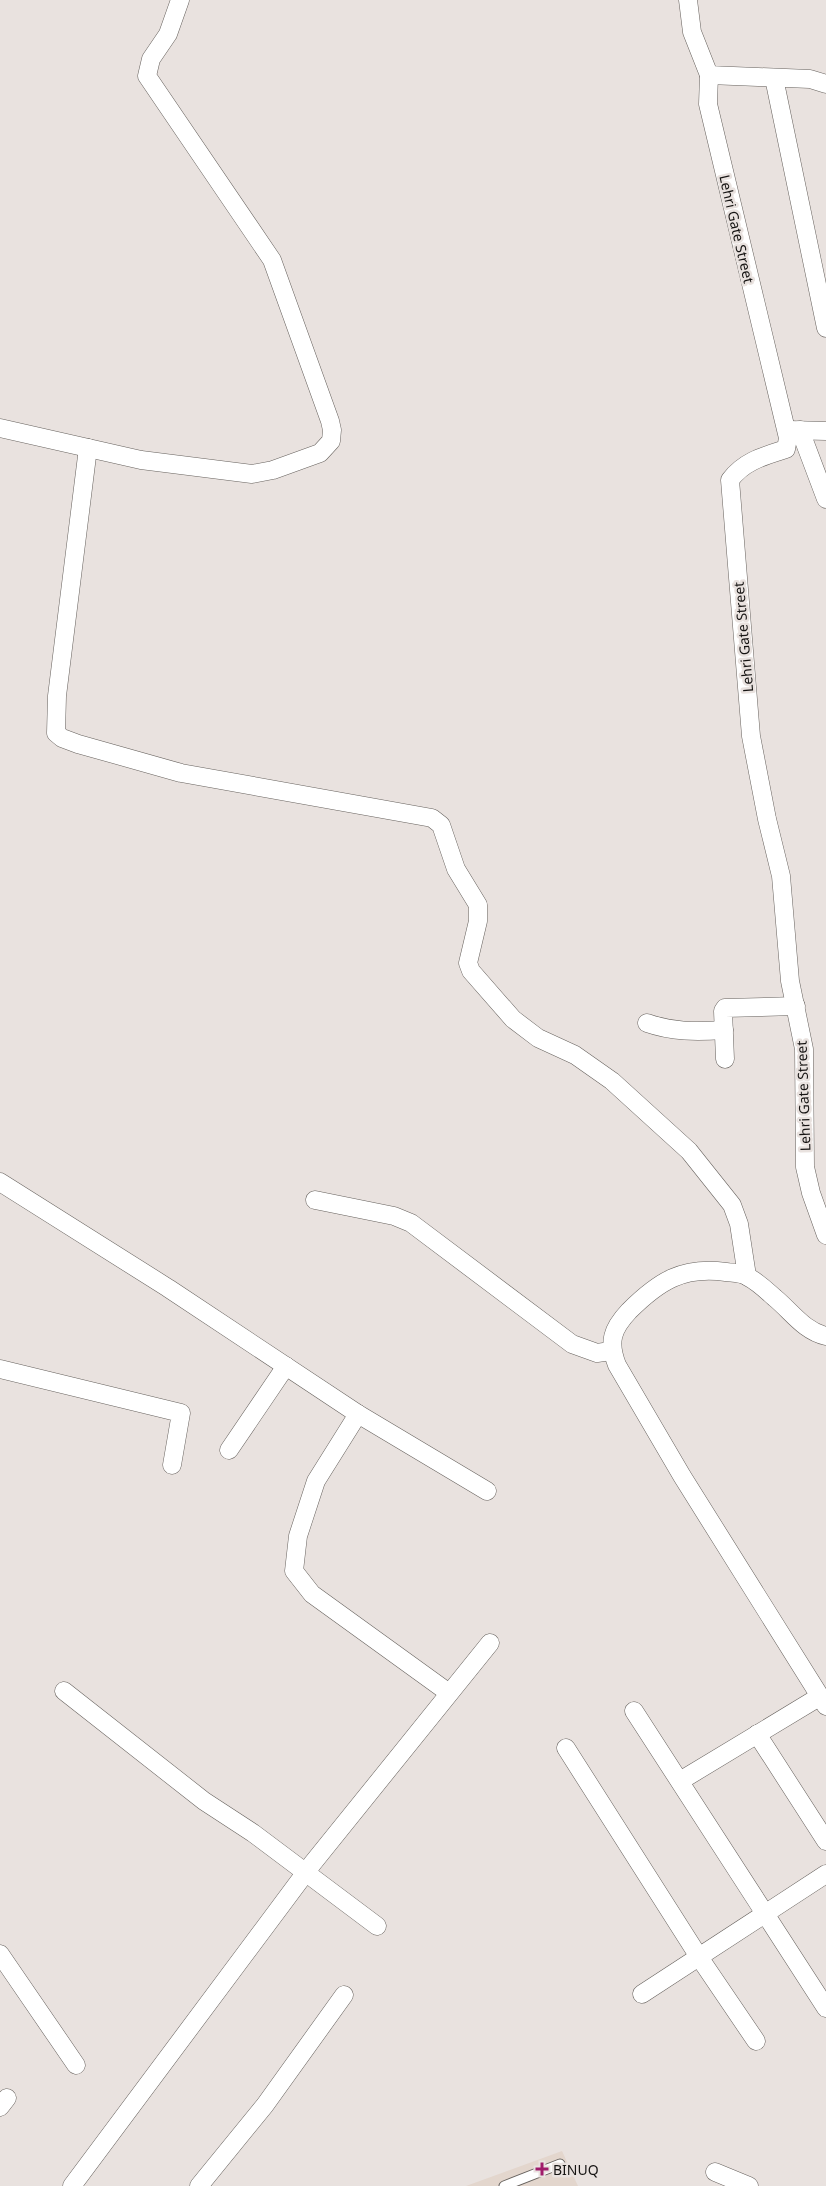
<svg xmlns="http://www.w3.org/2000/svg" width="826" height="2186" viewBox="0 0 826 2186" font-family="'Noto Sans',sans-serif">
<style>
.built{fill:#e3d6cd}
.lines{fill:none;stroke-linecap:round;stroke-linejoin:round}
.service-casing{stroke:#67625e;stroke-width:11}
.minor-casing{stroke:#67625e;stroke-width:19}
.service{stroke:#fff;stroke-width:9}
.minor{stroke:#fff;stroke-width:18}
.poi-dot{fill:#a01c6b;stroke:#e9e2df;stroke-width:2}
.labels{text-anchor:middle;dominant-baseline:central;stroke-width:5;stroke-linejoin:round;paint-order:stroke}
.street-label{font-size:14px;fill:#161413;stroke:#e9e2df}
.poi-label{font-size:14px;fill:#161413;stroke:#e9e2df;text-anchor:start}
</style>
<rect width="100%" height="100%" fill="#e9e2df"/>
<path class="built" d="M562,2151L578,2186H466Z"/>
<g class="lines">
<g class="service-casing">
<path id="service" d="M504,2186L560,2164"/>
</g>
<g class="minor-casing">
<g id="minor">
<path d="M688,0L692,32L709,75L810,79L826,84"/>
<path d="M709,75L708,104L788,438L786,449C764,456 744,461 730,480L751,736L767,819L781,876L790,981L804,1049L805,1167L811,1193L826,1235"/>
<path d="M774,78L826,328"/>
<path d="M0,428L141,460L252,474L273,470L320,453L331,441L332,430L330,421L272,260L147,76L151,59L168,34L180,0"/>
<path d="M789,430L826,431"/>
<path d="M800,430L826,499"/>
<path d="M88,448L57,696L56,733L62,738L78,744L181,773L432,818L441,825L456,869L478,905V921L468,963L471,971L513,1019L538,1038L575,1055L612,1081L689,1151L732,1205L739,1224L747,1276"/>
<path d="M647,1023C673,1032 696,1032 724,1030"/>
<path d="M725,1059L723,1011L725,1008L796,1006"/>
<path d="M0,1182L168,1288L358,1414L487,1491"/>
<path d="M315,1200L394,1216L411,1223L572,1344L597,1353L611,1351"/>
<path d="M826,1336C804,1331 792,1312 775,1298C767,1291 758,1282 748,1277C743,1273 733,1273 726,1272C683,1266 659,1281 629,1311C612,1329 608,1342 617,1365L682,1476L826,1706"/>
<path d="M0,1369L181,1413L172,1465"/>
<path d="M358,1414L316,1481L298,1536L294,1571L312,1594L449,1693"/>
<path d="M229,1450L286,1366"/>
<path d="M64,1691L204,1801L253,1833L377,1926"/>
<path d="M634,1711L826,2008"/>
<path d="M757,1734L826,1841"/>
<path d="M566,1748L699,1957L756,2041"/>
<path d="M680,1781L819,1697"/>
<path d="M0,1954L76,2065"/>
<path d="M642,1994L826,1874"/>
<path d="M0,2107L7,2098"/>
<path d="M715,2172L749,2186"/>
<path d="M72,2186L312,1864L490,1643"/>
<path d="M199,2186L265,2105L344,1995"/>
</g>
</g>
<use href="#service" class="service"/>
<use href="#minor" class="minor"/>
</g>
<path class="poi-dot" d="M539.5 2161.5h5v5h5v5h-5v5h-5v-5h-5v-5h5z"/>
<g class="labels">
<g class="street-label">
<text transform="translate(737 229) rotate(77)">Lehri Gate Street</text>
<text transform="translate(743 637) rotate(-95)">Lehri Gate Street</text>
<text transform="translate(803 1096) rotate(-92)">Lehri Gate Street</text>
</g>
<g class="poi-label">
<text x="553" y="2169">BINUQ</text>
</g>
</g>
</svg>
